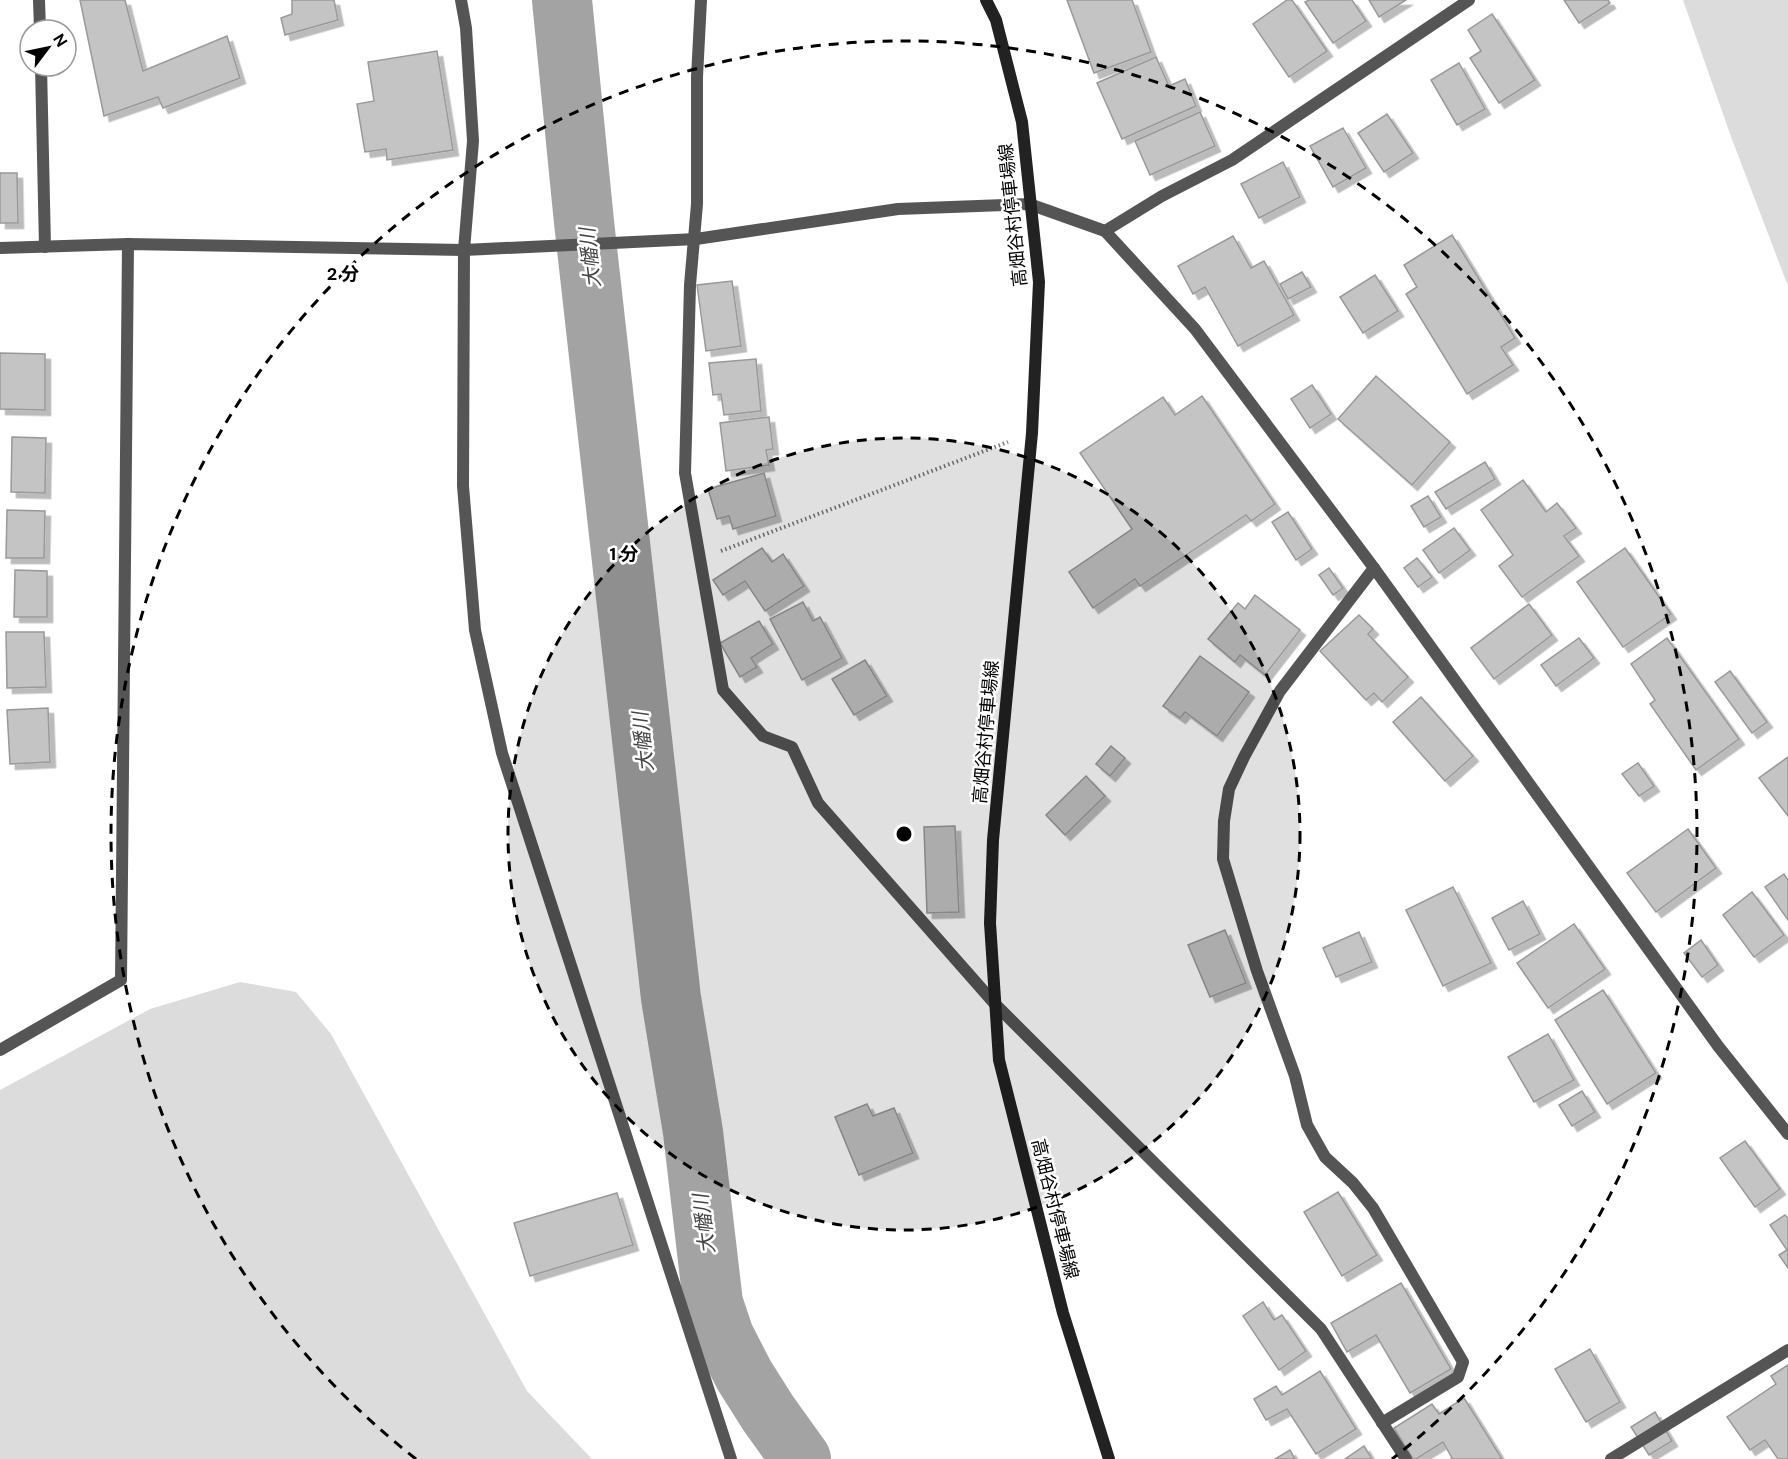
<svg xmlns="http://www.w3.org/2000/svg" width="1788" height="1459" viewBox="0 0 1788 1459" font-family="'DM Sans','Noto Sans JP',sans-serif">
<style>
.green{fill:#dcdcdc}
.lines{fill:none;stroke-linecap:round;stroke-linejoin:round}
.river{stroke:#a3a3a3;stroke-width:60}
.building{fill:#c4c4c4;stroke:#999;stroke-width:1.5;filter:url(#shadow)}
.path{stroke:#777;stroke-width:4;stroke-dasharray:1.5 3;stroke-linecap:butt}
.street{stroke:#555;stroke-width:12}
.secondary{stroke:#222;stroke-width:12}
.ring{fill:none;stroke:#000;stroke-width:3;stroke-dasharray:10 8}
.labels{text-anchor:middle;dominant-baseline:central;stroke-width:5;stroke-linejoin:round;paint-order:stroke}
.street-label{font-size:18px;fill:#000;stroke:#fff}
.water-label{font-size:20px;font-style:italic;fill:#444;stroke:#fff}
.centre{fill:#000;stroke:#fff;stroke-width:3}
.ring-label{font-size:18px;text-anchor:middle;font-weight:bold;fill:#000;stroke:#fff;stroke-width:5;stroke-linejoin:round;paint-order:stroke}
</style>
<defs>
<filter id="shadow"><feDropShadow dx="5.5" dy="5.5" stdDeviation="0" flood-color="#0004"/></filter>
</defs>
<rect width="100%" height="100%" fill="#fff"/>
<g class="green">
<path d="M1683,0H1788V286L1730,134Z"/>
<path d="M240,982L296,992L331,1034L527,1391L592,1459H0V1090L150,1009Z"/>
</g>
<g class="lines">
<path class="river" d="M562,0L584,222L671,998L693,1132L713,1303L724,1336L744,1375L768,1413L801,1459"/>
</g>
<g class="building">
<path d="M80,0H125L143,71L227,36L240,78L163,108L158,97L104,116Z"/>
<path d="M292,0H334L338,20L285,35L281,18L292,14Z"/>
<path d="M1067,0H1132L1151,52L1094,73Z"/>
<path d="M1287,0H1292L1327,51L1289,77L1253,24Z"/>
<path d="M1309,0H1352L1366,21L1333,43L1305,2Z"/>
<path d="M1369,0H1406L1379,17Z"/>
<path d="M1564,0H1608L1610,3L1579,23Z"/>
<path d="M1492,14L1535,80L1499,103L1470,58L1481,51L1468,30Z"/>
<path d="M437,51L453,150L387,160L386,149L365,152L357,104L374,101L368,62Z"/>
<path d="M1156,57L1169,86L1185,79L1196,106L1122,139L1097,83Z"/>
<path d="M1459,63L1485,109L1457,125L1431,80Z"/>
<path d="M1200,112L1215,146L1150,175L1135,141Z"/>
<path d="M1387,114L1413,153L1384,172L1358,133Z"/>
<path d="M1343,128L1366,168L1333,187L1310,146Z"/>
<path d="M1283,162L1300,197L1259,218L1241,184Z"/>
<path d="M0,173H17L18,223H0Z"/>
<path d="M1452,235L1515,338L1501,347L1513,365L1467,394L1406,294L1417,287L1404,265Z"/>
<path d="M1233,236L1251,268L1264,261L1294,315L1238,346L1205,287L1193,294L1178,266Z"/>
<path d="M1302,272L1311,287L1288,299L1280,284Z"/>
<path d="M1375,275L1398,311L1363,333L1340,297Z"/>
<path d="M732,281L741,346L706,351L697,285Z"/>
<path d="M0,353L45,354V410L0,409Z"/>
<path d="M756,359L761,411L724,415L721,394L713,395L709,363Z"/>
<path d="M1376,376L1450,442L1412,485L1338,419Z"/>
<path d="M1312,385L1331,414L1310,428L1291,399Z"/>
<path d="M1202,396L1275,504L1251,521L1246,515L1140,586L1135,579L1093,608L1069,572L1132,529L1080,453L1163,397L1175,415Z"/>
<path d="M769,417L773,449L766,450L769,465L726,471L720,423Z"/>
<path d="M12,437L46,438L45,493L11,492Z"/>
<path d="M1485,462L1495,479L1446,509L1435,492Z"/>
<path d="M764,473L776,516L733,529L729,516L717,519L708,489Z"/>
<path d="M1523,480L1546,512L1557,503L1576,528L1564,536L1579,556L1522,597L1499,566L1513,555L1481,510Z"/>
<path d="M1428,496L1441,517L1424,527L1411,506Z"/>
<path d="M7,510L45,511L44,558H6Z"/>
<path d="M1288,512L1312,549L1296,560L1272,522Z"/>
<path d="M1454,528L1470,550L1439,573L1423,550Z"/>
<path d="M762,548L772,562L783,554L804,586L765,611L745,581L723,595L713,580Z"/>
<path d="M1625,548L1671,614L1623,647L1577,582Z"/>
<path d="M1417,558L1432,577L1418,587L1404,568Z"/>
<path d="M1329,568L1343,588L1333,595L1319,575Z"/>
<path d="M15,570L47,571V617H14Z"/>
<path d="M1255,595L1300,630L1265,675L1240,655L1235,662L1208,639L1238,603L1245,609Z"/>
<path d="M803,602L813,621L820,617L842,658L802,680L770,619Z"/>
<path d="M1529,604L1552,635L1494,679L1471,648Z"/>
<path d="M1359,615L1373,629L1368,634L1408,677L1382,702L1374,693L1366,700L1320,651Z"/>
<path d="M759,621L773,644L751,658L757,667L740,677L720,643Z"/>
<path d="M6,632H44L46,687L7,688Z"/>
<path d="M1579,638L1594,658L1556,686L1541,665Z"/>
<path d="M1667,638L1739,739L1696,770L1650,704L1655,700L1631,664Z"/>
<path d="M1200,656L1249,692L1217,736L1185,712L1180,718L1163,706Z"/>
<path d="M865,660L887,696L854,715L832,679Z"/>
<path d="M1730,671L1767,722L1752,733L1715,682Z"/>
<path d="M1421,697L1473,756L1445,781L1393,722Z"/>
<path d="M48,708L50,762L10,764L7,710Z"/>
<path d="M1111,746L1125,758L1110,776L1096,764Z"/>
<path d="M1788,757V816L1759,778Z"/>
<path d="M1638,763L1654,786L1639,796L1622,774Z"/>
<path d="M1086,776L1105,796L1065,835L1046,815Z"/>
<path d="M955,826L959,912L927,913L924,827Z"/>
<path d="M1688,829L1716,868L1656,912L1627,873Z"/>
<path d="M1784,874L1788,880V920L1765,887Z"/>
<path d="M1453,887L1491,963L1443,986L1406,910Z"/>
<path d="M1752,892L1784,935L1754,957L1723,915Z"/>
<path d="M1523,901L1540,934L1509,950L1492,918Z"/>
<path d="M1574,924L1605,969L1548,1008L1517,963Z"/>
<path d="M1225,930L1246,983L1210,997L1188,945Z"/>
<path d="M1359,932L1372,962L1336,977L1323,948Z"/>
<path d="M1701,940L1718,965L1702,977L1684,953Z"/>
<path d="M1603,990L1656,1073L1607,1104L1555,1020Z"/>
<path d="M1548,1034L1574,1080L1534,1102L1508,1057Z"/>
<path d="M1582,1091L1595,1112L1572,1126L1559,1105Z"/>
<path d="M867,1104L873,1116L894,1108L913,1153L859,1175L835,1117Z"/>
<path d="M1745,1141L1780,1189L1755,1207L1720,1158Z"/>
<path d="M1338,1192L1377,1255L1342,1276L1304,1212Z"/>
<path d="M617,1193L633,1245L530,1276L514,1223Z"/>
<path d="M1785,1215L1788,1218V1268L1779,1255L1787,1250L1770,1225Z"/>
<path d="M1401,1283L1451,1369L1410,1393L1376,1335L1347,1352L1331,1323Z"/>
<path d="M1263,1302L1274,1320L1282,1315L1306,1351L1279,1370L1243,1316Z"/>
<path d="M1590,1349L1620,1402L1586,1422L1555,1369Z"/>
<path d="M1788,1365V1459H1778L1765,1440L1750,1450L1727,1417L1776,1384L1771,1376Z"/>
<path d="M1320,1371L1356,1429L1316,1454L1287,1409L1266,1420L1254,1399L1276,1386L1282,1395Z"/>
<path d="M1464,1398L1502,1459H1451L1452,1458L1443,1442L1416,1459H1413L1394,1428L1432,1404L1439,1414Z"/>
<path d="M1655,1412L1672,1441L1649,1455L1631,1427Z"/>
<path d="M1364,1446L1372,1459H1345Z"/>
<path d="M1290,1450L1295,1459H1275Z"/>
</g>
<g class="lines">
<path class="path" d="M721,551L1008,442"/>
<g class="street">
<path d="M39,0L40,30"/>
<path d="M461,0L466,28L473,141L464,250L463,486L475,630L502,753L731,1459"/>
<path d="M701,0L697,77V204L690,285L685,473L723,690L763,736L792,747L818,803L995,1004L1321,1329L1406,1459"/>
<path d="M41,66L45,247"/>
<path d="M1105,231L1162,196L1232,160L1469,0"/>
<path d="M0,248L128,244L464,250L696,239L898,209L1029,204L1105,231L1195,329L1374,568L1718,1046L1788,1134"/>
<path d="M1374,568L1280,691L1244,757L1229,789L1224,821L1223,859L1257,971L1295,1076L1307,1125L1325,1157L1353,1183L1373,1208L1463,1362L1458,1377L1382,1423"/>
<path d="M0,1050L121,980L128,244"/>
<path d="M1611,1459L1788,1350"/>
</g>
<path class="secondary" d="M986,0L996,20L1022,122L1039,282L1032,433L993,840L990,923L999,1060L1063,1313L1109,1459"/>
</g>
<circle cx="904" cy="834" r="396" fill="#000" fill-opacity=".12"/>
<g class="ring">
<circle cx="904" cy="834" r="396"/>
<path d="M416 1459A793 793 0 1 1 1392 1459"/>
</g>
<g class="labels">
<g class="street-label">
<text transform="translate(1013 215) rotate(-96)">高畑谷村停車場線</text>
<text transform="translate(986 732) rotate(-85)">高畑谷村停車場線</text>
<text transform="translate(1055 1209) rotate(76)">高畑谷村停車場線</text>
</g>
<g class="water-label">
<text transform="translate(590 258) rotate(-96)">大幡川</text>
<text transform="translate(643 742) rotate(-96)">大幡川</text>
<text transform="translate(704 1224) rotate(-97)">大幡川</text>
</g>
</g>
<circle cx="904" cy="834" r="9" class="centre"/>
<g class="ring-label">
<text x="343" y="280">2 分</text>
<text x="624" y="560">1 分</text>
</g>
<g transform="translate(48 48) rotate(58)"><circle r="28" fill="#ffffff" stroke="#999999" stroke-width="1.5"/>
<path d="M0-4.5L10 22L0 15L-10 22Z" fill="#000000"/>
<text y="-9" font-size="16" font-weight="bold" text-anchor="middle" fill="#000000">N</text>
</g>
</svg>
